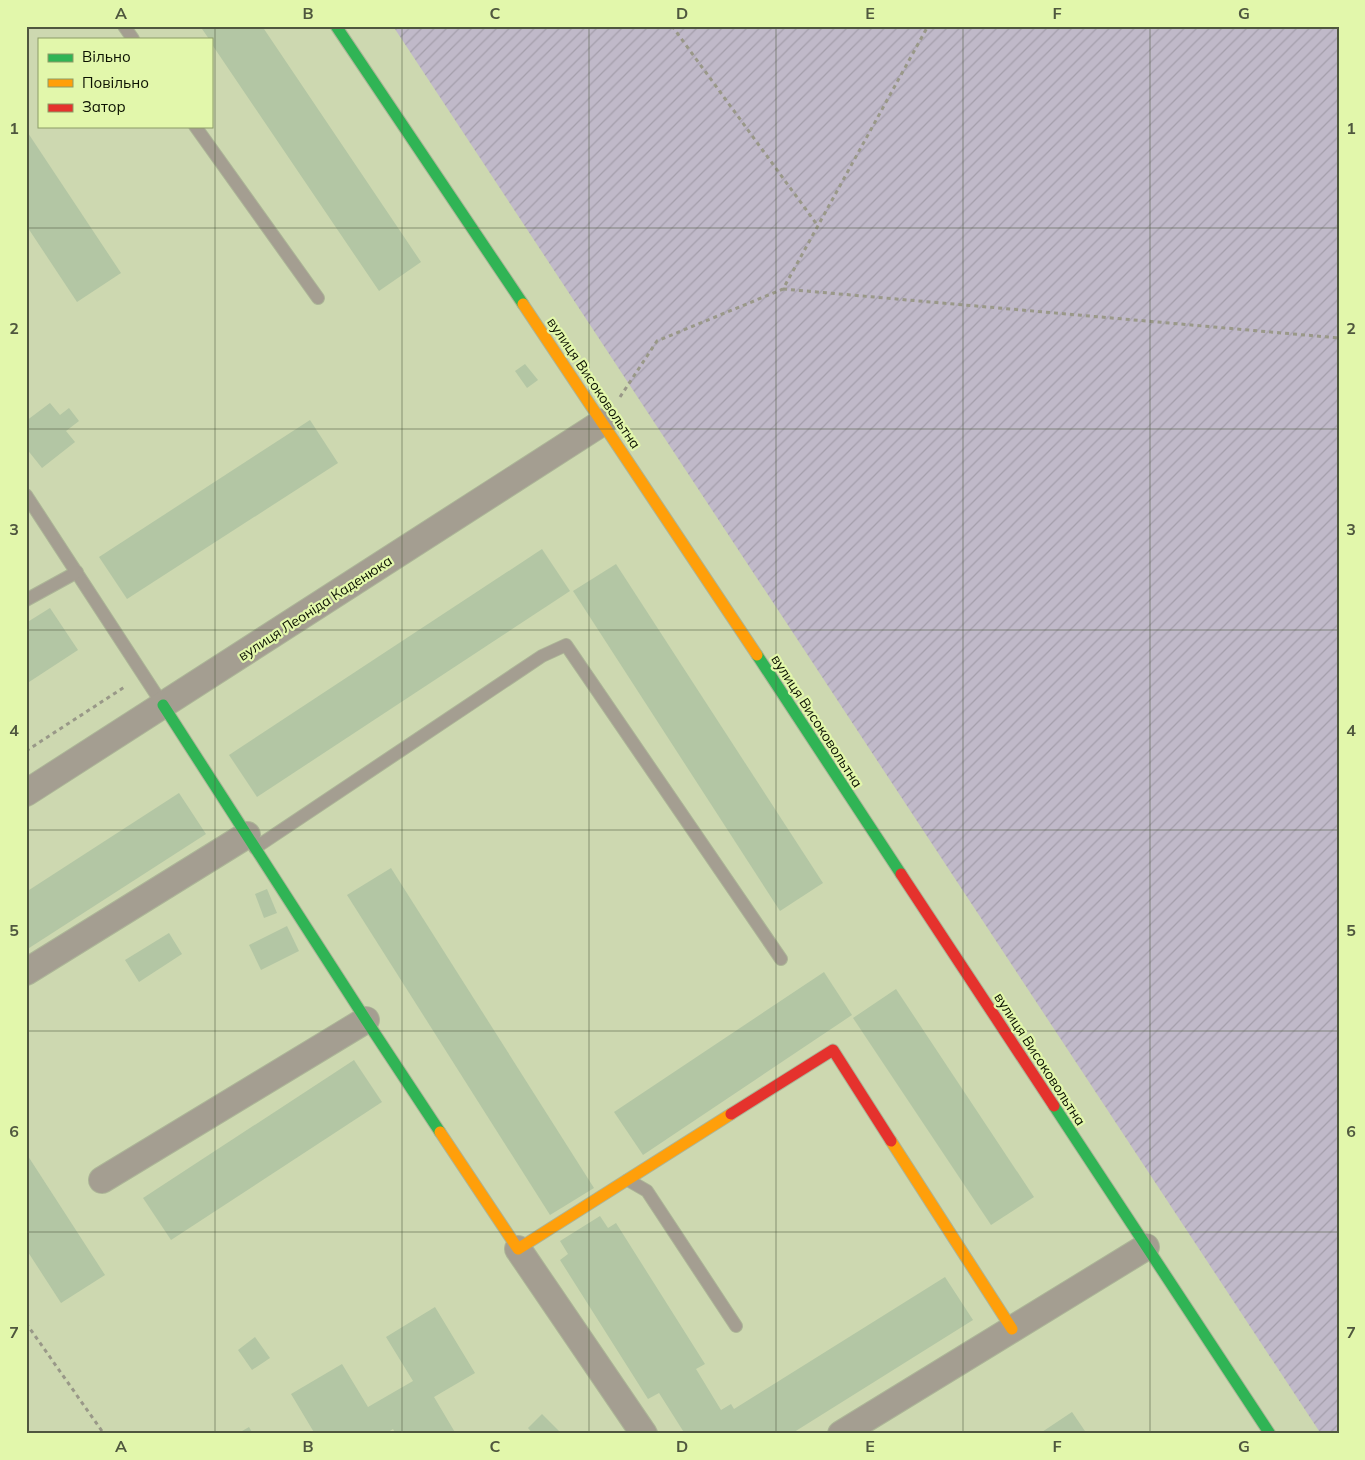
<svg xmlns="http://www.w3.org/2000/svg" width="1365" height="1460" viewBox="0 0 1365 1460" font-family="Mulish,sans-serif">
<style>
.garden{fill:url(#garden-furrows)}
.building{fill:#b3c6a4}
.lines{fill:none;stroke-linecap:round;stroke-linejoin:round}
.lane-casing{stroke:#acb597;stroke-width:14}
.street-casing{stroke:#acb597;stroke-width:28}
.fast-casing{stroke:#acb597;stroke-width:13}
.slow-casing{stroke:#acb597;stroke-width:13}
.jam-casing{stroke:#acb597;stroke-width:13}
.path{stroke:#999888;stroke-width:3;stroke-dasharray:4 4;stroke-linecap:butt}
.lane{stroke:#a49e91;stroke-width:12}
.street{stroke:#a49e91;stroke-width:26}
.fast{stroke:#30b455;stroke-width:11}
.slow{stroke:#ff9f0a;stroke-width:11}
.jam{stroke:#e5322d;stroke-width:11}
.grid{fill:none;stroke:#4f573e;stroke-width:1;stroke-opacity:0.55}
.labels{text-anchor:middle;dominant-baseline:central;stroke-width:4.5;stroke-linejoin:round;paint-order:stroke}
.street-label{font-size:14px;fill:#0b1100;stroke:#e2f7ab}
.neatline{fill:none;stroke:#4f573e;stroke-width:2}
.grid-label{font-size:16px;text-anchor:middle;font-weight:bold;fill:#4f573e}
</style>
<defs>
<pattern id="garden-furrows" width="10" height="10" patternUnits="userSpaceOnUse" patternTransform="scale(1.25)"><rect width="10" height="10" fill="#c0b9c9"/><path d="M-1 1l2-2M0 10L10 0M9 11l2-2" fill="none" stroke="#a49eab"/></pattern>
</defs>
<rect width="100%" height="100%" fill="#cdd8b0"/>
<path class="garden" d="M393,26H1339V1434H1321Z"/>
<g class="building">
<path d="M200,26H262L421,262L379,291L211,43V39H209Z"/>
<path d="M26,130L121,273L77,302L26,225Z"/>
<path d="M525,364L538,380L527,388L515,371Z"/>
<path d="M50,403L60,415L69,408L79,421L66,431L75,442L42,468L26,448V421Z"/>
<path d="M310,420L338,463L127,599L99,557Z"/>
<path d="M542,549L570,591L257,797L229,755Z"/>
<path d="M616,564L823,883L780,911L573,591Z"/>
<path d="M50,608L78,650L26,684V623Z"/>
<path d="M179,793L206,834L26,950V892Z"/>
<path d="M391,868L594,1188L550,1215L347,895Z"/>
<path d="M267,889L277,913L264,918L255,894Z"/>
<path d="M287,926L299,951L261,970L249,945Z"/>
<path d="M169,933L182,954L139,982L125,960Z"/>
<path d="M824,972L852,1015L643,1155L614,1112Z"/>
<path d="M896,989L1034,1197L991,1225L853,1018Z"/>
<path d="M354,1060L382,1102L171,1240L143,1198Z"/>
<path d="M26,1153L105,1275L61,1303L26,1249Z"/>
<path d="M600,1216L608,1228L616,1223L705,1364L696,1369L721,1410L731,1404L734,1409L945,1277L973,1320L791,1434H685L659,1393L648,1399L560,1260L568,1254L560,1241Z"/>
<path d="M435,1307L475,1373L434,1397L456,1434H396L393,1429L385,1434H315L291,1394L342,1364L368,1407L413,1381L386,1337Z"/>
<path d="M255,1337L270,1358L252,1370L238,1350Z"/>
<path d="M1072,1412L1087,1434H1039Z"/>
<path d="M542,1414L562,1434H533L528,1428Z"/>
<path d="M249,1427L253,1434H237Z"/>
</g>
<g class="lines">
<g class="lane-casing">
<g id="lane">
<path d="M124,26L133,39"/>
<path d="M195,126L318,298"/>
<path d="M26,495L163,705"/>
<path d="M26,600L77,572"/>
<path d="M255,848L542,656L566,645L781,959"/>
<path d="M628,1180L647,1191L736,1326"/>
</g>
</g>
<g class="street-casing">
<g id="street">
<path d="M26,793L603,422"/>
<path d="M26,972L247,835"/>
<path d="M102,1180L366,1020"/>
<path d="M518,1249L644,1434"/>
<path d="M841,1434L1146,1247"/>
</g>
</g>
<g class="fast-casing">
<g id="fast">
<path d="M336,26L523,304"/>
<path d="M757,655L901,874"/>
<path d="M163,705L366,1020L440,1132"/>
<path d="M1054,1106L1270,1434"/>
</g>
</g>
<g class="slow-casing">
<g id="slow">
<path d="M523,304L757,655"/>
<path d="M440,1132L518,1249L731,1114"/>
<path d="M891,1141L1012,1329"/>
</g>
</g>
<g class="jam-casing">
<g id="jam">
<path d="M901,874L1054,1106"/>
<path d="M731,1114L833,1050L891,1141"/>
</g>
</g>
<g class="path">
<path d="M672,26L818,226"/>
<path d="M783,289L1339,338"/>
<path d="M620,397L657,341L783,289L928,26"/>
<path d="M26,751L126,686"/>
<path d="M26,1323L104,1434"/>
</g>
<use href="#lane" class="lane"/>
<use href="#street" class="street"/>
<use href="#fast" class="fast"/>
<use href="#slow" class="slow"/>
<use href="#jam" class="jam"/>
</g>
<path class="grid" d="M215,26V1434M402,26V1434M589,26V1434M776,26V1434M963,26V1434M1150,26V1434M26,228H1339M26,429H1339M26,630H1339M26,830H1339M26,1031H1339M26,1232H1339"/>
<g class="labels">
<g class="street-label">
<text transform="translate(594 383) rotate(56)">вулиця Високовольтна</text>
<text transform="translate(315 608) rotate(-33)">вулиця Леоніда Каденюка</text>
<text transform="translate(817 721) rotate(57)">вулиця Високовольтна</text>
<text transform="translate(1040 1059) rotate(57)">вулиця Високовольтна</text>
</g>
</g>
<rect width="1365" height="1460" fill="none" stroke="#e2f7ab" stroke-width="55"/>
<rect x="38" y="38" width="175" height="90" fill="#e2f7ab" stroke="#8c9b67"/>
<rect x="48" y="54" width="25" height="8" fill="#30b455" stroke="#8c9b67"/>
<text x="82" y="62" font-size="15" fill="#0b1100">Вільно</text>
<rect x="48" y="79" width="25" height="8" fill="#ff9f0a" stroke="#8c9b67"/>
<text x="82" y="88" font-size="15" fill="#0b1100">Повільно</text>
<rect x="48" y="104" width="25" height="8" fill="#e5322d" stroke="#8c9b67"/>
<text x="82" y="112" font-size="15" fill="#0b1100">Затор</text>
<rect x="28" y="28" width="1310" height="1404" class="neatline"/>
<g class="grid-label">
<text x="121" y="19">A</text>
<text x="308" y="19">B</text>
<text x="495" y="19">C</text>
<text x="682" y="19">D</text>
<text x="870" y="19">E</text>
<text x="1057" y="19">F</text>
<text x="1244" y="19">G</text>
<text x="14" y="134">1</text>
<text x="1351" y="134">1</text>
<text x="14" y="334">2</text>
<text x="1351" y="334">2</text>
<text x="14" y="535">3</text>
<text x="1351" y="535">3</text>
<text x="14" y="736">4</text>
<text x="1351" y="736">4</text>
<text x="14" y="936">5</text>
<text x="1351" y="936">5</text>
<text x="14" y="1137">6</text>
<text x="1351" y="1137">6</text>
<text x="14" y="1338">7</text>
<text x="1351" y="1338">7</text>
<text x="121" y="1452">A</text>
<text x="308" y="1452">B</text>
<text x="495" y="1452">C</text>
<text x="682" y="1452">D</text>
<text x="870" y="1452">E</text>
<text x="1057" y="1452">F</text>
<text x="1244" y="1452">G</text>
</g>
</svg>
